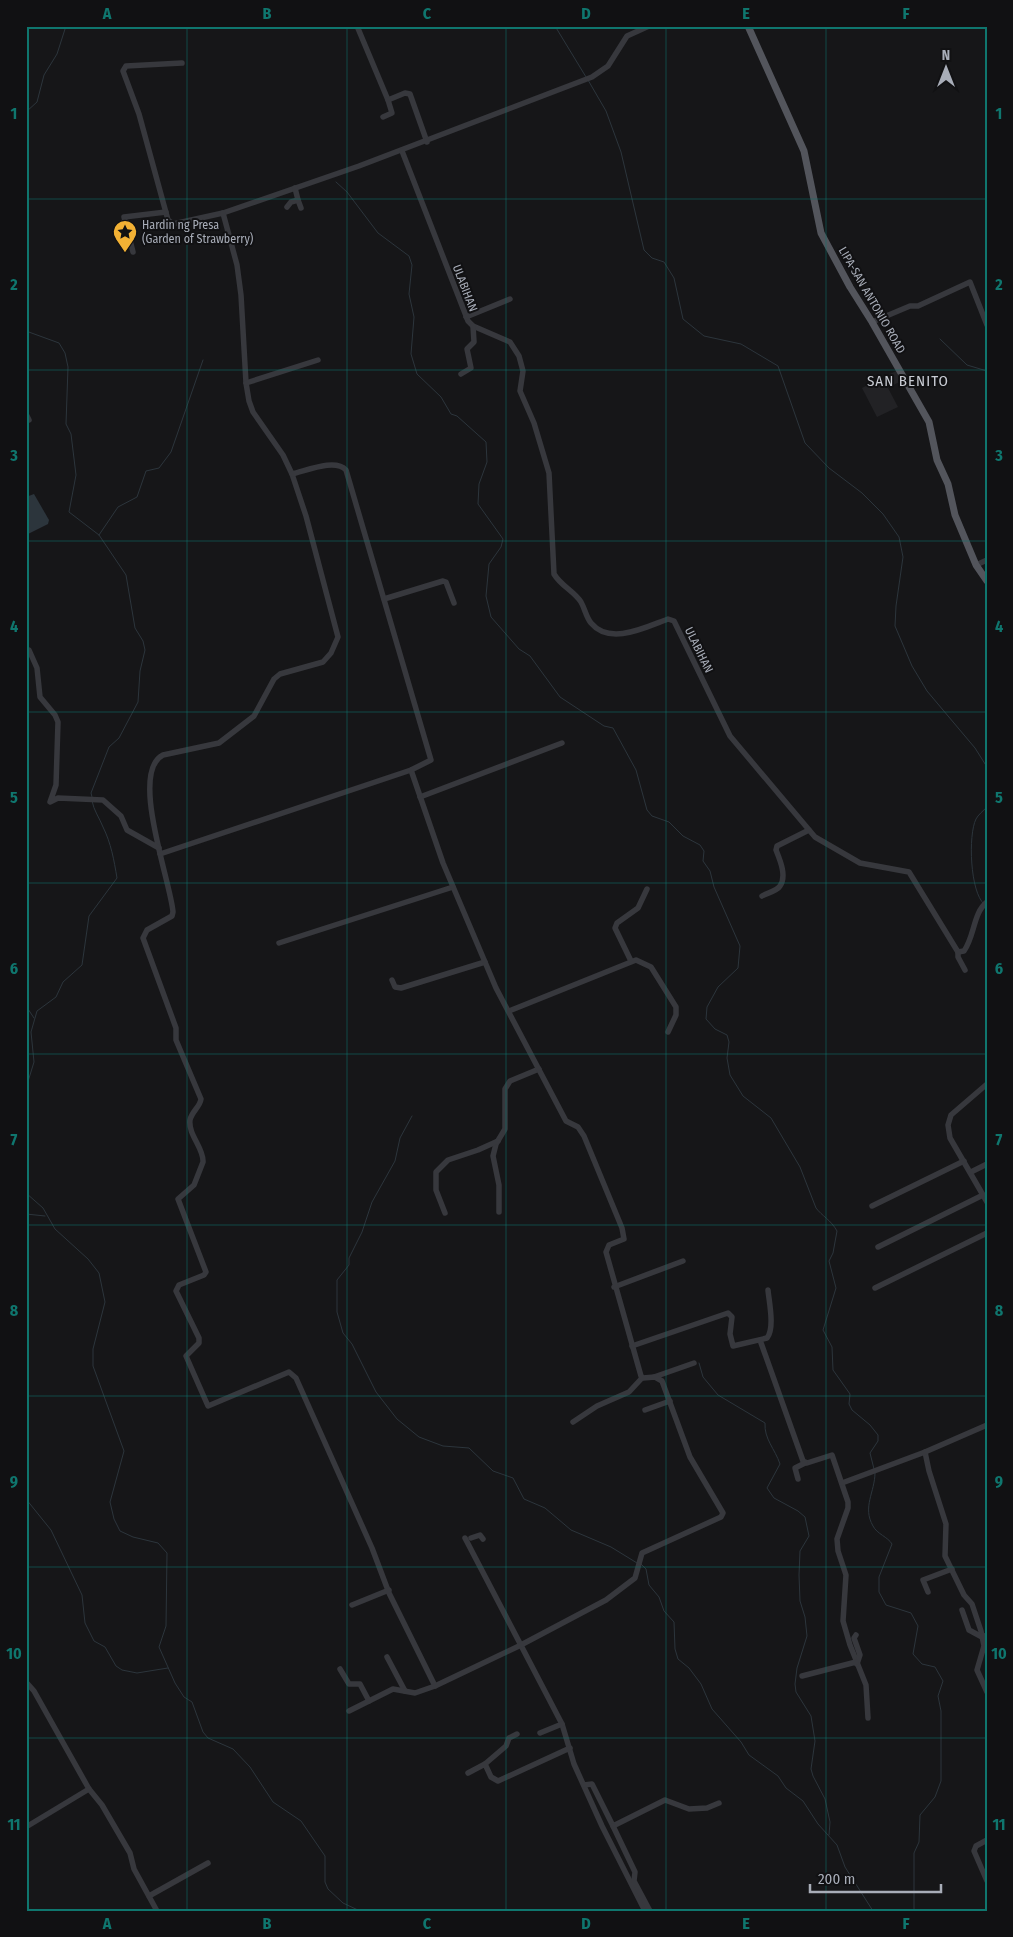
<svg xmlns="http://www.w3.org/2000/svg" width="1013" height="1937" viewBox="0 0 1013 1937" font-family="'Fira Sans Condensed',sans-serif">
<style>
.built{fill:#222225}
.water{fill:#2c353c}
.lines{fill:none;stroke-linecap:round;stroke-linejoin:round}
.stream{stroke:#2c353c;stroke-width:1}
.minor{stroke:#37383d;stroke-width:5.5}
.major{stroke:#53555c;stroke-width:7}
.grid{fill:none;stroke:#0f766e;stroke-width:1;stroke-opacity:0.55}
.labels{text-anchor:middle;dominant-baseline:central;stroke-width:4;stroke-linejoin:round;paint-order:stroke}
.poi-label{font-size:12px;fill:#a8adb8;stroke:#111113;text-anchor:start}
.street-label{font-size:12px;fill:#a8adb8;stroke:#111113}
.quarter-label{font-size:15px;letter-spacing:1px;fill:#c9ccd4;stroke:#111113}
.neatline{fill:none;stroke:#0f766e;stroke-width:2}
.grid-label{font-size:16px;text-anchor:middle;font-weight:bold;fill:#0f766e}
</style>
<rect width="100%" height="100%" fill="#161618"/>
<path class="built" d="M898,370L903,380L888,388L898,407L877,417L862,388Z"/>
<path class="water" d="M34,494L49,520L48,524L26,535V497Z"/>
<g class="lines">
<g class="stream">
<path d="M555,26L586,77"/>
<path d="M588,80L606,111L621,152L644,250L652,258L664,262L674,278L683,319L704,336L741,344L778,366L805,443L829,468L862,493L883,514L899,537L903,557L896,606L895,626L912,666L927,691L975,748L987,767"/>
<path d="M26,112L37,102L44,75L57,54L66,26"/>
<path d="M336,182L347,192L378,233L409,256L412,265L409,294L414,317L411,354L417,374L441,397L451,414L457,416L486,442L487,462L479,484L478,504L503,539L501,547L489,564L486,596L491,617L519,649L530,656L560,697L604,726L613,728L636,770L647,810L652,816L669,822L683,836L700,845L704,851L703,861L710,871L714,887L740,946L738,968L718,987L707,1007L706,1019L715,1029L727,1035L729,1042L727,1058L730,1075L743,1096L771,1118L800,1167L816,1208C822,1216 831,1220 837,1231L833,1253L829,1261L836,1288L823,1330L832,1347L833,1370L850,1394L849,1404L852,1410L870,1425L878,1435V1441L870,1453L874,1469"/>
<path d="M26,331L59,343L65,353L68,367L66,424L71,434L76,475L69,512L99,535L126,575L135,628L143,641L145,650L140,671L138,702L119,738L109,747L91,793L92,797"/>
<path d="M940,339L967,365L987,371"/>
<path d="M99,535L118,507L137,497L146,471L159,468L171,452L203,360"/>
<path d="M984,904C970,892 968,835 976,819C978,815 983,811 987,807"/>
<path d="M26,1006L34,1018"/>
<path d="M26,1088L34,1062L31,1032L37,1011L56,997L63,982L82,965L89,916L117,878C114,860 111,843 103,827C99,817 94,811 92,801"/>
<path d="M412,1116L400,1138L395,1161L372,1202L362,1232L349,1258V1265L337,1280V1312L343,1333L352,1344L376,1392L397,1419L419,1437L443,1446L469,1448L493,1471L513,1478L524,1499L545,1508L571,1530L611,1547L637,1563"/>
<path d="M26,1193L43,1208L55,1229L88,1259L99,1273L105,1302L93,1349V1366L124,1451L110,1502L114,1519L120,1531L133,1537L158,1543L167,1553L166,1626L159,1647L175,1683L184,1697L192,1702L203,1732L208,1738L233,1749L250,1767L273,1802L301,1821L325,1856V1882L328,1889L343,1903L360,1911"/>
<path d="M26,1214L45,1216"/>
<path d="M699,1363L703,1377L718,1395L765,1423C764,1439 775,1449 780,1464L767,1488L774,1498L798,1511L805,1517L809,1536L800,1551L799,1575L800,1601L805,1617L807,1636L797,1668L795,1684L796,1692L811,1716L815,1741L811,1769L813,1776L825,1799L830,1822L829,1835"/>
<path d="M875,1473C875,1492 862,1507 873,1526C877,1534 888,1537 892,1544L879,1577V1592L886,1605L911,1613L918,1626L913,1654L922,1664L935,1667L943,1681L938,1696L941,1711V1781L935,1797L920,1815L919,1842L914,1853V1911"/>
<path d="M26,1499L51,1530L82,1595L85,1623L94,1641L105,1647L116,1666L122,1670L137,1673L168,1668"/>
<path d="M641,1564L646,1569L649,1585L659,1597L664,1611L674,1622L675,1649L678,1659L689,1668L701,1684L712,1709L741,1742L749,1755L778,1776L786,1788L803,1801L818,1824L837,1845L845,1867L873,1911"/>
</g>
<g class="minor">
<path d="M357,26L388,100L405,93L410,94L427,142"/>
<path d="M182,63L126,66L123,71L139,114L168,220L173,224L223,213L359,166L592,77L608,66L627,36L649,26"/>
<path d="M383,117L392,113L388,100"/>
<path d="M402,151L468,321L473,326L510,342L519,356L523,371L520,391L534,423L549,473L554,574C561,586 574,591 581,602C585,609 586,617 591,623C610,646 646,627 668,619L674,621L730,736L815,837L860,863L909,872L958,952L964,951C975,935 973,913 987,902"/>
<path d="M298,200L301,208"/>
<path d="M287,207L291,202L298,200L295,188"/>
<path d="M223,213L237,265L241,295L246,383L249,401L253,412L283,455L292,474L306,516L338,637L331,653L323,662L280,674L274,679L254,716L219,743L163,755C129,772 171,883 173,912L172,916L147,930L143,938L176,1028V1040L201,1099C200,1107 192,1111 190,1120C188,1135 204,1148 203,1162L194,1185L178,1199L206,1272L204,1275L179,1285L176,1291L199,1338V1343L186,1356L208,1406L289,1372L296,1378L372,1548L389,1593L435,1686"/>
<path d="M133,252L124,217L166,212"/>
<path d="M466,317L510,299"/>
<path d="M872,322L910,306H918L970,282L987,325"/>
<path d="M461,374L471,368L467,349L474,342L473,326"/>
<path d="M246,383L318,360"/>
<path d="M26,414L29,420"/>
<path d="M976,565L987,560"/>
<path d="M384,599L443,581L446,582L454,603"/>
<path d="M26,649L29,650L37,668L40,697L55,715L58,722L56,785L50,802L58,798L103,800L121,816L127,830L159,848"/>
<path d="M420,797L562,743"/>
<path d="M160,854L411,770L431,760L346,470C335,458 306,471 292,474"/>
<path d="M762,896C767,893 777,891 780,886C787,876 780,860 776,850L777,846L809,830"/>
<path d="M279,943L453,887"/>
<path d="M958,952V957L965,970"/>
<path d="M631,961L615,928L617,923L638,908L647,889"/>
<path d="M392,980L395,987L401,988L485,962"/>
<path d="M509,1011L636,960L651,967L676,1007V1015L668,1032"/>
<path d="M987,1084L951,1115L948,1125L950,1138L987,1202"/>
<path d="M971,1172L987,1164"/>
<path d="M872,1206L964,1161"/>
<path d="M499,1212V1185L493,1156L496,1144L505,1129V1089L510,1081L539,1069"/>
<path d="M445,1213L436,1190V1172L448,1160L478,1150L498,1141"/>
<path d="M878,1247L983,1195"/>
<path d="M614,1287L683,1261"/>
<path d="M875,1288L987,1233"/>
<path d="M760,1340L803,1461L807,1463L832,1455L848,1502V1508L837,1539L838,1551L846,1575L843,1621L850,1645L866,1685L868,1718"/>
<path d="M632,1346L728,1313L732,1317L730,1334L733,1346L767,1338C775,1328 769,1302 768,1290"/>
<path d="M654,1377L694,1363"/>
<path d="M645,1410L670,1401"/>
<path d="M573,1422L597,1406L629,1392L642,1378"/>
<path d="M925,1452L929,1471L946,1524L945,1556L964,1595L972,1604L981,1631L984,1646L977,1670L987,1692"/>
<path d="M798,1479L795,1468L805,1463"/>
<path d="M842,1483L925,1452L987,1425"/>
<path d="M465,1538L562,1724L574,1764L602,1826L645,1911"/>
<path d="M471,1538L480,1535L483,1539"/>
<path d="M928,1592L923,1580L952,1569"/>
<path d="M352,1605L389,1590"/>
<path d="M962,1610L969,1630L982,1637L987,1635"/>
<path d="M856,1635L854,1638L860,1655L857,1664"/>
<path d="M387,1657L405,1691"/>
<path d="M340,1669L349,1684H360L369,1701"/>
<path d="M802,1676L856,1662"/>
<path d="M26,1682L34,1691L89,1789L102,1805L130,1853L134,1869L157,1911"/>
<path d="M349,1711L393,1689L415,1693L435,1686L519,1646L606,1600L635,1578L642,1553L721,1517L723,1513L690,1457L662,1381L655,1377L643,1378L641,1376L606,1252L609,1245L624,1239L622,1228L584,1136L578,1127L566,1121L496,988L443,863L411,770"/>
<path d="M540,1733L562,1724"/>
<path d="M485,1764L506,1746L509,1738L517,1734"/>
<path d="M468,1773L485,1764L491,1777L498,1781L570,1748"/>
<path d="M584,1785L592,1784L613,1826L665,1800L689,1809L707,1808L719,1803"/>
<path d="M613,1826L635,1872L634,1881L650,1911"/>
<path d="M26,1827L89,1789"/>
<path d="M987,1840L976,1846L974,1851L987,1881"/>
<path d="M149,1896L208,1863"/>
</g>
<path class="major" d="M748,26L804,151L821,233L850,287L872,322L929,422L937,460L948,484L955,515L976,565L987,581"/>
</g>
<path class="grid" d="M187,26V1911M347,26V1911M506,26V1911M666,26V1911M826,26V1911M26,199H987M26,370H987M26,541H987M26,712H987M26,883H987M26,1054H987M26,1225H987M26,1396H987M26,1567H987M26,1738H987"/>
<defs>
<g id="sight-pin" transform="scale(1.25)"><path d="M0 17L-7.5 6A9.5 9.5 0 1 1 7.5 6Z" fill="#f2b134" stroke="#111113"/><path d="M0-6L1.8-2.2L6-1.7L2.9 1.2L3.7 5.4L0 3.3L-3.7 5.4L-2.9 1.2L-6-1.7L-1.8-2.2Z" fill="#111"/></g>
</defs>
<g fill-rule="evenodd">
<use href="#sight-pin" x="125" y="232"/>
</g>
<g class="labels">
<g class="poi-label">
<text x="142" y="225">Hardin ng Presa<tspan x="142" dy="14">(Garden of Strawberry)</tspan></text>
</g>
<g class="street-label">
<text transform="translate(465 288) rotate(69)">ULABIHAN</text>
<text transform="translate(872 300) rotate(60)">LIPA-SAN ANTONIO ROAD</text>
<text transform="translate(699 650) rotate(64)">ULABIHAN</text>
</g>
<g class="quarter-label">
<text x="908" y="381">SAN BENITO</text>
</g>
</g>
<rect width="1013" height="1937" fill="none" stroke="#111113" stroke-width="55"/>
<g transform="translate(946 68)" stroke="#111113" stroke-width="4" paint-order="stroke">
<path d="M0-4L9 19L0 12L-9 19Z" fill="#a8adb8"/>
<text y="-8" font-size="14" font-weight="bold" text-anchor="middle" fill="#a8adb8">N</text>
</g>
<path d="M810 1884v8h131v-8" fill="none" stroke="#a8adb8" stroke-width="2.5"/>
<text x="818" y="1884" font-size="15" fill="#a8adb8" stroke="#111113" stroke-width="4" paint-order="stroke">200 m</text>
<rect x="28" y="28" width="958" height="1882" class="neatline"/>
<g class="grid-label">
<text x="107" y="19">A</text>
<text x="267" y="19">B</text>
<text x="427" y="19">C</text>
<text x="586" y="19">D</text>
<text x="746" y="19">E</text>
<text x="906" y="19">F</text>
<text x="14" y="119">1</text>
<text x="999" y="119">1</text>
<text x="14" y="290">2</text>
<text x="999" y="290">2</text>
<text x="14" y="461">3</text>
<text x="999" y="461">3</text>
<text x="14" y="632">4</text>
<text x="999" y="632">4</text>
<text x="14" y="803">5</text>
<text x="999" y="803">5</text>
<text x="14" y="974">6</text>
<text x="999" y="974">6</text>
<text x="14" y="1145">7</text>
<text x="999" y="1145">7</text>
<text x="14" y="1316">8</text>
<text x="999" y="1316">8</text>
<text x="14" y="1487">9</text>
<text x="999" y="1487">9</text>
<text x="14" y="1659">10</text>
<text x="999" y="1659">10</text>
<text x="14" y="1830">11</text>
<text x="999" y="1830">11</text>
<text x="107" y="1929">A</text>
<text x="267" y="1929">B</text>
<text x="427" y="1929">C</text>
<text x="586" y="1929">D</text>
<text x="746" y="1929">E</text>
<text x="906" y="1929">F</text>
</g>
</svg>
